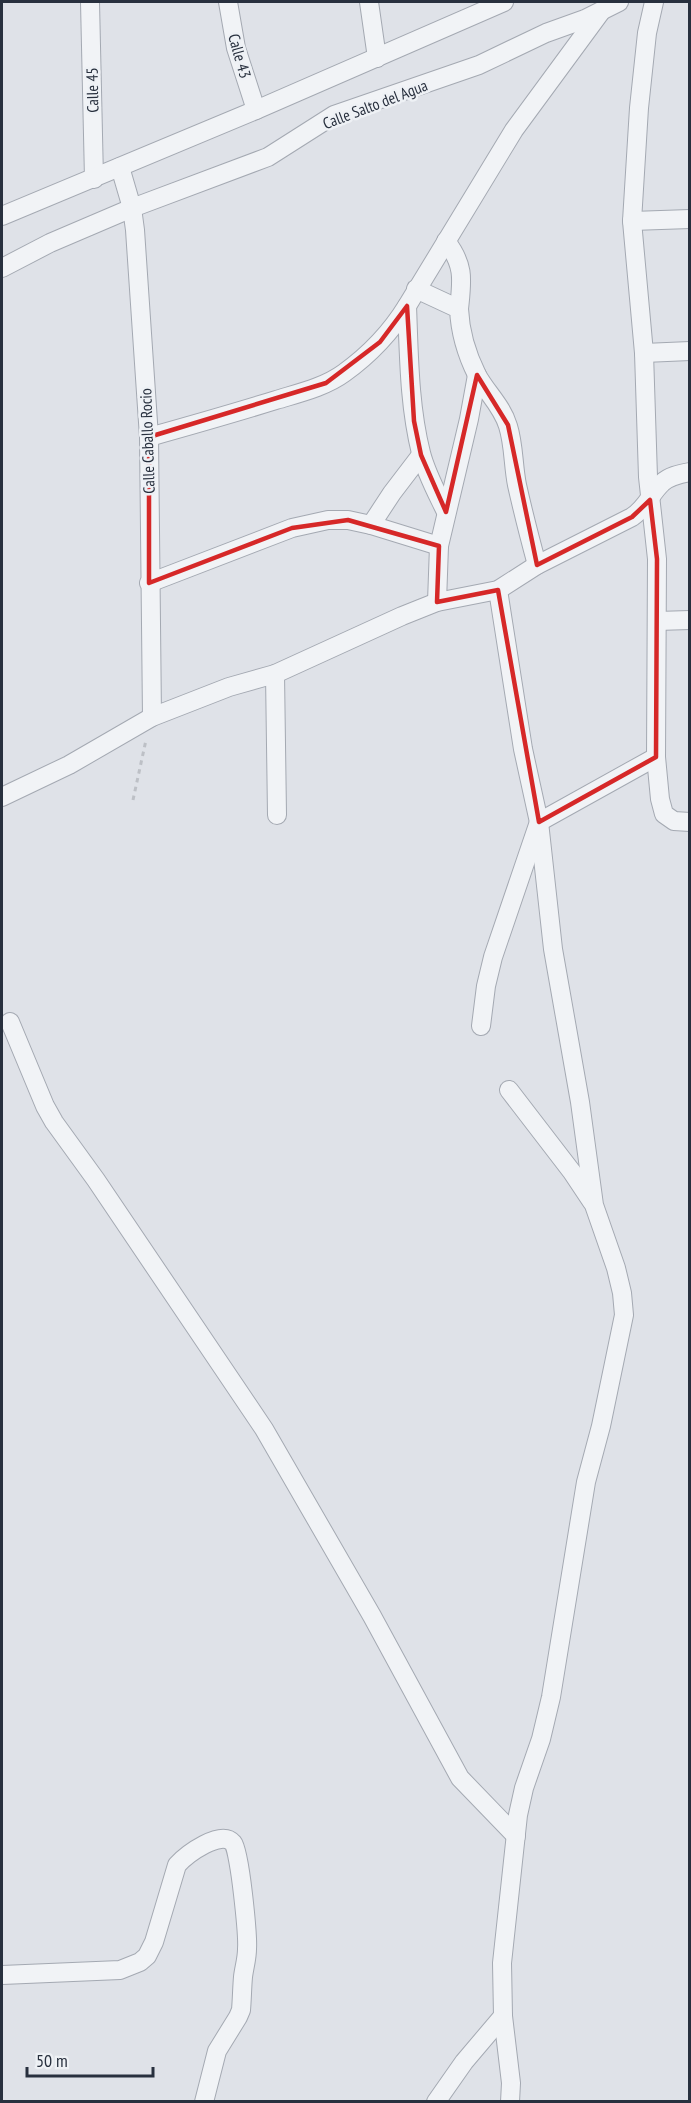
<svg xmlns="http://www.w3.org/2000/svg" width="691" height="2103" viewBox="0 0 691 2103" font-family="'PT Sans Narrow',sans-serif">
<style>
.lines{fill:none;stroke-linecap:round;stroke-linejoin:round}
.street-casing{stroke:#a4a9b2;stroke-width:20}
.path{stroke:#bdc0c6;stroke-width:3;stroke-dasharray:4.5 4.5;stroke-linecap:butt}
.street{stroke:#f1f3f6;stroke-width:18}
.marked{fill:none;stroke:#d62828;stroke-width:4.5;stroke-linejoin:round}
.labels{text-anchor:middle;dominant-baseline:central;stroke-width:5;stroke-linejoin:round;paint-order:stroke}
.street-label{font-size:16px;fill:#28303e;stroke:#eef1f5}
</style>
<rect width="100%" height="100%" fill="#dfe2e8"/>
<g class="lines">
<g class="street-casing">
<g id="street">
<path d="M90,2L94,179"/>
<path d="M228,2L236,48L256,110"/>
<path d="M369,2L377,58"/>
<path d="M654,2L647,33L639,108L632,221L644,353L648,477L657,559L656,757L660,799L664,814L674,821L690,822"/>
<path d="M120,167L132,208L135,230L149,437L152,717"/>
<path d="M2,216L256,110L504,2"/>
<path d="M632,221L690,219"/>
<path d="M446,241C465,266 462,280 459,309"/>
<path d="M2,268L50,243L132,208L268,157L334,115L479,65L546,33L585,19L619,2"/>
<path d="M416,289L459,309C460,331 467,355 477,375C487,393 502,406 508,426C514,445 513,465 517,485C523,512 530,539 537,565"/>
<path d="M407,306C409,355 409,405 421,453C426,473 437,493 446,512"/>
<path d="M644,353L690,351"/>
<path d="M149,437C192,425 234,413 276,400C299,393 325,387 344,373C369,355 391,332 407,306L514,130L600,13"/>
<path d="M371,525L392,493L421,455"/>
<path d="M149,583L292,528L328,520H348L371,525L439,546"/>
<path d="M498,590L523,749L539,822L553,949L580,1102L594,1205L616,1268L622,1293L624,1315L601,1426L586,1482L551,1697L541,1739L524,1788L518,1815L502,1963L503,2016L511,2083L510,2102"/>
<path d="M437,602L439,546L469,419L477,375"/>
<path d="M657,621L690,620"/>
<path d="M275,674L277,815"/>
<path d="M2,797L69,765L152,717L229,687L275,674L402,616L437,602L498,590L537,565L632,517C648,506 650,494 662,483C669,476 680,474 690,472"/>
<path d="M10,1022L45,1106L54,1122L96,1180L264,1429L372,1616L460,1778L516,1836"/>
<path d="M481,1026L486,986L493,957L539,822L656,757"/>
<path d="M509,1090L572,1172L592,1202"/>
<path d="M2,1975L120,1970L140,1962L147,1956L154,1942L177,1865C187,1854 221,1829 233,1843C240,1851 248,1936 247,1949C247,1959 244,1968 243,1977C242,1988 242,1999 241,2010L238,2017L217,2051L204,2102"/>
<path d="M436,2102L464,2062L503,2016"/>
</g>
</g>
<path class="path" d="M133,800L146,740"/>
<use href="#street" class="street"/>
</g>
<path class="marked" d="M407,306L414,421L421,455L446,512L477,375L508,425L537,565L632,517L650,500L657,559L656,757L539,822L498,590L437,602L439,546L348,520L292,528L149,583V437L326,383L380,342Z"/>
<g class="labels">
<g class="street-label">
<text transform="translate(240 56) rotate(74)">Calle 43</text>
<text transform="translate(92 90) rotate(-91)">Calle 45</text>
<text transform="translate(375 104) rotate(-21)">Calle Salto del Agua</text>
<text transform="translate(147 441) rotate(-92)">Calle Caballo Rocio</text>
</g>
</g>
<rect width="691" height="2103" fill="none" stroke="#28303e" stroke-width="6"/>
<path d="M27 2067v9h126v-9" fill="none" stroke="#28303e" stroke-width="3"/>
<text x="36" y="2067" font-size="18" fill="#28303e" stroke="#eef1f5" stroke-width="4.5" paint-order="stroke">50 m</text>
</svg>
